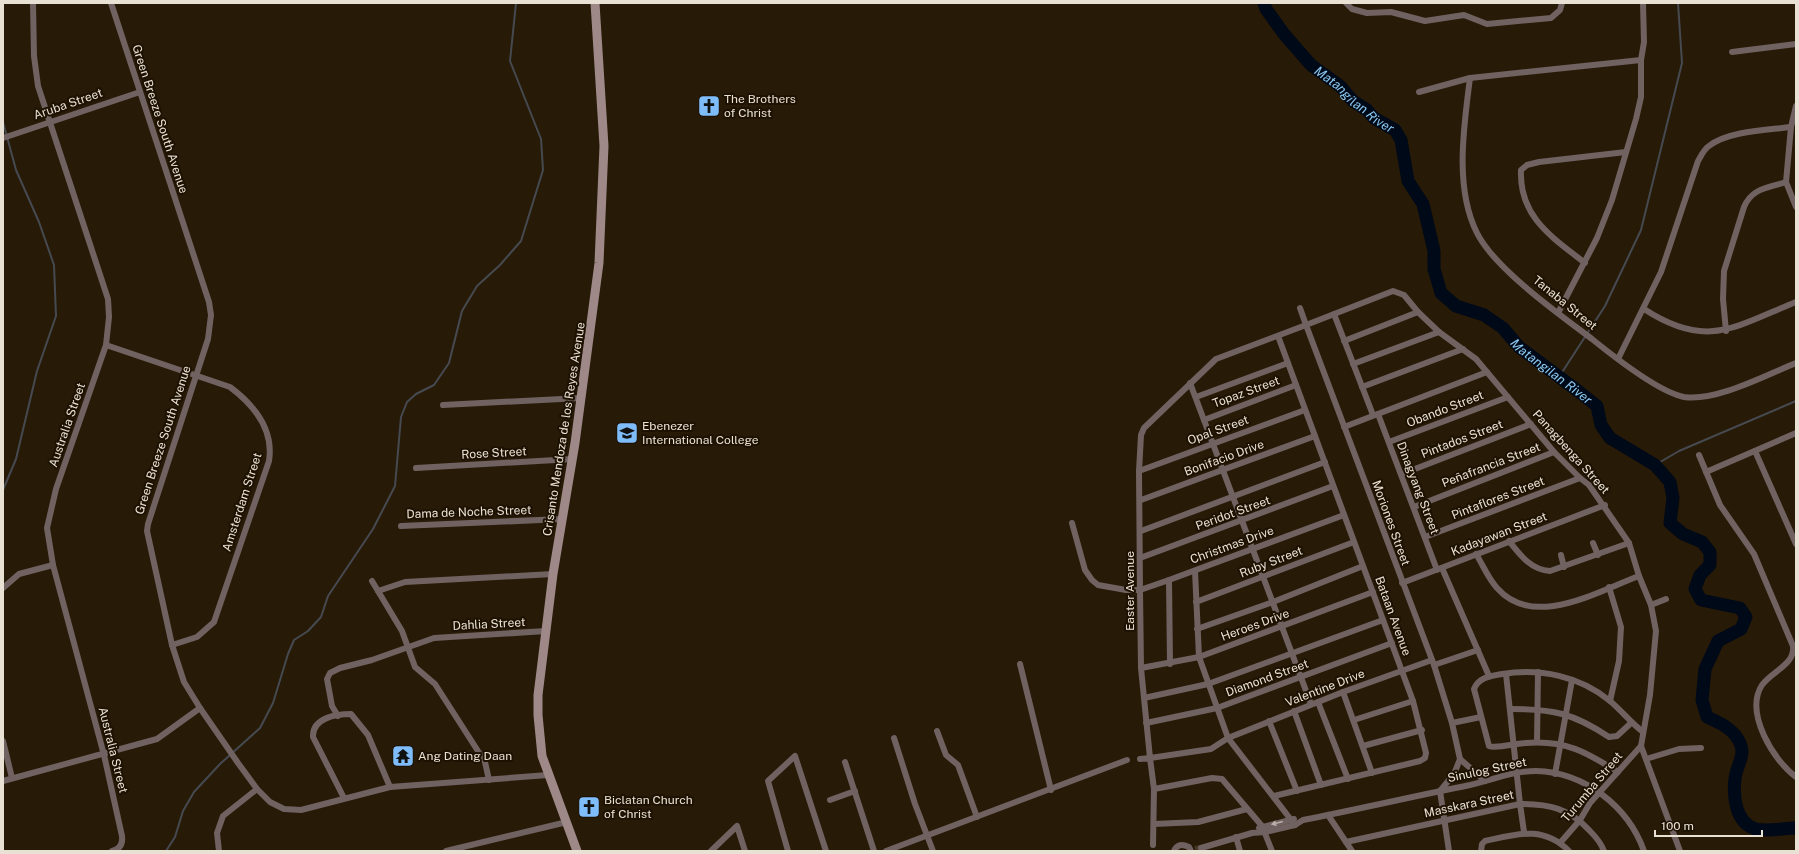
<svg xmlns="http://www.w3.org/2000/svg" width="1799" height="854" viewBox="0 0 1799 854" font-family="'Public Sans',sans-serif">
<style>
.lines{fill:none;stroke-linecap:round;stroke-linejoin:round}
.stream{stroke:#464a50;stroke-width:2}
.river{stroke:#000917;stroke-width:13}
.minor-tunnel{stroke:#443826;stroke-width:6;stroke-dasharray:6 3;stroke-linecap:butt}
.minor{stroke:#6f6261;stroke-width:6}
.secondary{stroke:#9e8988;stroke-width:9}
.oneway{fill:#b9aea7}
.labels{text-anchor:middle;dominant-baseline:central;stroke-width:4;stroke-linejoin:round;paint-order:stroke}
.poi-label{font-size:12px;fill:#eae1d5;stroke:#1d1101;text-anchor:start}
.street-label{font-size:12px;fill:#eae1d5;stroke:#1d1101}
.water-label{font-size:13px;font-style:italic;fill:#8bc9f0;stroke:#1d1101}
</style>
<rect width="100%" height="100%" fill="#271a07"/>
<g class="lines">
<g class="stream">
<path d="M3,122L16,170L39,222L54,265L56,316L37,371L16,459L3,490"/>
<path d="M1559,377L1605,306L1641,230L1682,63L1678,3"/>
<path d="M1655,465L1679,451L1796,401"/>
<path d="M166,851L175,837L183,811L194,792L220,764L260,728L273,703L288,654L294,640L308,631L321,617L328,596L373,529L395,486L401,417L407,402L416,394L434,385L449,363L462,311L477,286L500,265L521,241L543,170L541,139L510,61L516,3"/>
</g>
<path class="river" id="s1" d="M1264,3L1266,9L1284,34L1311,65L1340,86L1353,101L1367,110L1374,118L1395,130L1401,140L1408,181L1423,204L1434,251V269L1441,293L1456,306L1484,315L1503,328L1519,347L1578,391L1597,406L1601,425L1610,438L1655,465L1670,482L1673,498L1670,523L1683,534L1702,542L1710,552V565L1700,575L1695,589L1701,600L1740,608L1746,617L1741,629L1718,641L1705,669L1702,700L1707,717C1720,723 1734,729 1740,743C1746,756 1736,766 1735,779C1733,796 1735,823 1756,829C1768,832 1784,828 1796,828"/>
<path class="minor-tunnel" d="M1195,849L1201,848"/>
<g class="minor">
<path d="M33,3L34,56L38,86L108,299L109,317L106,345L56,489L47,528L53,565L104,755L122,836C123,844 120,849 112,851"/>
<path d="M111,3L209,302L211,315L208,339L148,524L147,531L172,645L184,682L200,708L238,763L257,789L270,802L284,809L301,810L390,787L548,775"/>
<path d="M1346,3L1352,9L1367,13L1391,12L1425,21L1464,15L1487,24L1551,18L1560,10L1562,3"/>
<path d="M1732,52L1796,44"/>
<path d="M1470,78C1464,126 1454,187 1477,233C1495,269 1559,314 1592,339C1613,356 1659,392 1684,397C1716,402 1766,375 1796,363"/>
<path d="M1419,92L1470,78L1641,60"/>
<path d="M1796,106L1791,127L1786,182L1796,207"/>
<path d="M3,138L140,92"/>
<path d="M1585,263C1552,237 1519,217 1521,170L1527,165L1539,162L1626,152"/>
<path d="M1644,309C1707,350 1734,327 1796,302"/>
<path d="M1558,313L1597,238L1612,200L1636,119L1641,97V60L1644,42L1643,3"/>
<path d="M1334,314L1373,415"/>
<path d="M1726,331L1723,299L1724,271L1744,207C1752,188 1768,188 1786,182"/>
<path d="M1344,341L1418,312"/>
<path d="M106,345L230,387C254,405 274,430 269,461L214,622L197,637L172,645"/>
<path d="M1618,359L1661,272L1698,161C1701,156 1704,149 1709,146C1728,131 1767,130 1791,127"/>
<path d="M1353,364L1439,332"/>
<path d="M1190,383L1311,704"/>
<path d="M1362,387L1463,349"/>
<path d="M1196,397L1288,363"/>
<path d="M443,405L581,398"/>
<path d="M1378,414L1437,570"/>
<path d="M1204,420L1296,385"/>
<path d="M1344,427L1487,372"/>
<path d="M1389,442L1508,397"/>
<path d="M1755,451L1796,544"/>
<path d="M1699,455L1720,505L1754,554L1793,646C1795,665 1772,671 1762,685C1744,713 1774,761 1796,777"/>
<path d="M416,468L573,459"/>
<path d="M1139,471L1305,410"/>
<path d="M1706,472L1796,433"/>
<path d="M1402,474L1531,424"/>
<path d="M1141,500L1315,436"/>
<path d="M1414,507L1554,452"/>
<path d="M1072,523L1085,570L1092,580L1098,585L1126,590H1140L1169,580L1344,515"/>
<path d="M401,526L563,519"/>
<path d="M1141,531L1325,462"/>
<path d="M1425,537L1580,478"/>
<path d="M1509,541C1520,555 1531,570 1550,571L1629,543"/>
<path d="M1593,543L1598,555"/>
<path d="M1476,554C1483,565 1488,578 1497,588C1534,630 1598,591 1639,576"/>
<path d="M1561,555L1564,567"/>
<path d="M1140,558L1333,486"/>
<path d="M1442,568L1489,676"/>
<path d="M1195,571L1199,657L1228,738L1343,692L1432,660"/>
<path d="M1169,580L1170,664"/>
<path d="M372,581L402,631L415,667L435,684L485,762L489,780"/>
<path d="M1402,583L1605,505"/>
<path d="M1609,587L1621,627L1619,661L1610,701"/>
<path d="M3,588L19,574L53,565"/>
<path d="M378,591L405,582L553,574"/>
<path d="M1196,602L1354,542"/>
<path d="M1651,605L1666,599"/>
<path d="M1197,629L1273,602L1363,566"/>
<path d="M1020,664L1051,790"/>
<path d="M1434,665L1478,650"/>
<path d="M1141,668L1199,657L1373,592"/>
<path d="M1506,674L1520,804L1524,832"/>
<path d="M1343,692L1372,773"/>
<path d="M1144,698L1208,684L1383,620"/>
<path d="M1318,702L1348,779"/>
<path d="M1510,709C1553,709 1573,713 1609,737L1617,736L1631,723"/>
<path d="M1294,711L1321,785"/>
<path d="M338,716L332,706L327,679L330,673L340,668L372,660L434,638L546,631"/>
<path d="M1354,720L1413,701"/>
<path d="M1269,721L1297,791"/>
<path d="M1146,723L1217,708L1392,643"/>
<path d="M1452,723L1481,717"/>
<path d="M937,731L946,755L958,765L977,817"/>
<path d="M894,738L915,804L933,851"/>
<path d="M3,741L12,778"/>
<path d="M1537,742L1538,672"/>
<path d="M1363,746L1422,730"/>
<path d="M1140,759L1150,758L1154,789L1153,845"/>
<path d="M1646,759L1679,749L1701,748"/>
<path d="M845,762L874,851"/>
<path d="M1618,772C1586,752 1566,740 1526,743C1517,743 1496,749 1489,746L1474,689C1479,677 1491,676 1502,674C1540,668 1580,676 1610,701C1622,711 1631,723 1643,732"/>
<path d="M1555,774L1572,680"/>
<path d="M3,781L157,739L200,708"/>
<path d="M1485,781L1460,759L1452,723L1434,665L1306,325L1393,291L1404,295L1418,312L1439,332L1476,359L1554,452L1580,478L1589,485L1629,543L1639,576L1651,605L1656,631L1650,695L1641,746L1680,851"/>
<path d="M1154,789L1212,778L1222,779L1262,826L1272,851"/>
<path d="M1274,796L1420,761L1425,758L1426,753L1413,701L1278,336"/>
<path d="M344,798L313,737C312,718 336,714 351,714L368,735L390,787"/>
<path d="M830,800L855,791"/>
<path d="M1328,815L1352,851"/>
<path d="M1154,824L1198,822L1247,809"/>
<path d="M1295,825L1228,738L1211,749L1150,758L1141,668L1140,590L1139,471L1141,435L1144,428L1216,359L1306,325L1300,308"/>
<path d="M1259,828L1294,819"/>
<path d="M1236,837L1240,851"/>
<path d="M1346,842L1520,804C1549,804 1569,808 1590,831C1596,837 1601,843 1604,851"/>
<path d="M1560,843L1580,820L1590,803L1641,746"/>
<path d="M1201,848L1252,833L1265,832L1295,825L1303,820C1359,809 1415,796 1470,785C1492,780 1513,771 1536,771C1584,772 1628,806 1644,851"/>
<path d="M219,851L217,833L223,816L257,789"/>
<path d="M446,851L567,822"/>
<path d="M711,851L737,826L745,851"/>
<path d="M788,851L768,781L795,756L826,851"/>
<path d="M886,851L1127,760"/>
<path d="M1174,851C1177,844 1182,844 1189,847L1191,851"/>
<path d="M1449,851L1440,791L1454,774L1460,759"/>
<path d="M1481,851L1482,844L1485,841C1517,834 1543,825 1569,851"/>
</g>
<path class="secondary" d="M577,851L542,756L538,715V695L553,574L575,443L599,263L604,146L595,3"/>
</g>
<defs><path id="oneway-solid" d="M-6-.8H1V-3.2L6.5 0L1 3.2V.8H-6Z"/></defs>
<use class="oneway" href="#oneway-solid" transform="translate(1277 823) rotate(166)"/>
<defs>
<g id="church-square" transform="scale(1.15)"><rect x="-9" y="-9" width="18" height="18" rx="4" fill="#7fbdfa" stroke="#1d1101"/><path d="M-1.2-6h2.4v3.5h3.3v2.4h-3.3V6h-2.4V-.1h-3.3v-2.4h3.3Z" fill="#111"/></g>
<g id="university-square" transform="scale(1.15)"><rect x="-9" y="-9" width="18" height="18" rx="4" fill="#7fbdfa" stroke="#1d1101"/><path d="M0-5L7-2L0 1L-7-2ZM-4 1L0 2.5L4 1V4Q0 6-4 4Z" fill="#111"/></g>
<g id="temple-square" transform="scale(1.15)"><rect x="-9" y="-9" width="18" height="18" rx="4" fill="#7fbdfa" stroke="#1d1101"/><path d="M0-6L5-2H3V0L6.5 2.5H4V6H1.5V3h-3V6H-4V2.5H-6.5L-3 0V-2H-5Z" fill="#111"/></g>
</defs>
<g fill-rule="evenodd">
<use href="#church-square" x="709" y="106"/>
<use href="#university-square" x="627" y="433"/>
<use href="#temple-square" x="403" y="756"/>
<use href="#church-square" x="589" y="807"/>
</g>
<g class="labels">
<g class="poi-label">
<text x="724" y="99">The Brothers<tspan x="724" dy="14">of Christ</tspan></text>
<text x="642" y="426">Ebenezer<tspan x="642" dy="14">International College</tspan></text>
<text x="418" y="756">Ang Dating Daan</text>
<text x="604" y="800">Biclatan Church<tspan x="604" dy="14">of Christ</tspan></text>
</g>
<g class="street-label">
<text transform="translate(68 104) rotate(-19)">Aruba Street</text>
<text transform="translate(160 119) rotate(72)">Green Breeze South Avenue</text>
<text transform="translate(1565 303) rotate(39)">Tanaba Street</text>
<text transform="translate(1246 392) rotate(-20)">Topaz Street</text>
<text transform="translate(1445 409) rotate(-21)">Obando Street</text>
<text transform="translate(67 425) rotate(-71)">Australia Street</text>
<text transform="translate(564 429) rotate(-81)">Crisanto Mendoza de los Reyes Avenue</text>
<text transform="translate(1218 430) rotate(-20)">Opal Street</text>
<text transform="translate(1462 439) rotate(-21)">Pintados Street</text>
<text transform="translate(163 440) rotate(-72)">Green Breeze South Avenue</text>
<text transform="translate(1571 452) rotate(48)">Panagbenga Street</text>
<text transform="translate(494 453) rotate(-3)">Rose Street</text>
<text transform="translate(1224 458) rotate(-20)">Bonifacio Drive</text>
<text transform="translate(1491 465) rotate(-21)">Peñafrancia Street</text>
<text transform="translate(1418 488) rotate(69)">Dinagyang Street</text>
<text transform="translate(1498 498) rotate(-21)">Pintaflores Street</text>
<text transform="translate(242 502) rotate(-72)">Amsterdam Street</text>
<text transform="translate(469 512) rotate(-2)">Dama de Noche Street</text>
<text transform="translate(1233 513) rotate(-20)">Peridot Street</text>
<text transform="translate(1391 523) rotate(70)">Moriones Street</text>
<text transform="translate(1499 534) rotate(-21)">Kadayawan Street</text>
<text transform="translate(1232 545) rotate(-20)">Christmas Drive</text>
<text transform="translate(1271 562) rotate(-21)">Ruby Street</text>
<text transform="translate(1130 591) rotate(-90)">Easter Avenue</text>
<text transform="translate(1393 616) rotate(70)">Bataan Avenue</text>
<text transform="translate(489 624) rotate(-3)">Dahlia Street</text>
<text transform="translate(1255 625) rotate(-20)">Heroes Drive</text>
<text transform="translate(1267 678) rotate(-20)">Diamond Street</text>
<text transform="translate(1325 688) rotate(-21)">Valentine Drive</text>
<text transform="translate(113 750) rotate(76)">Australia Street</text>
<text transform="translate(1487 770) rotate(-12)">Sinulog Street</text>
<text transform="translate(1592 787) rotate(-50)">Turumba Street</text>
<text transform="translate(1469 804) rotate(-12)">Masskara Street</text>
</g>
<g class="water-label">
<text stroke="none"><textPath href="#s1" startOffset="134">Matangilan River</textPath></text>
<text stroke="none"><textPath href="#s1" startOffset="495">Matangilan River</textPath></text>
</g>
</g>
<rect width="1799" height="854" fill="none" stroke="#eae1d5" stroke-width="8"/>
<path d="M1655 830v6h107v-6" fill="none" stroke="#eae1d5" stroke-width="2"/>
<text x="1661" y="830" font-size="12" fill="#eae1d5" stroke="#1d1101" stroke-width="3" paint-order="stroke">100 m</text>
</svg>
